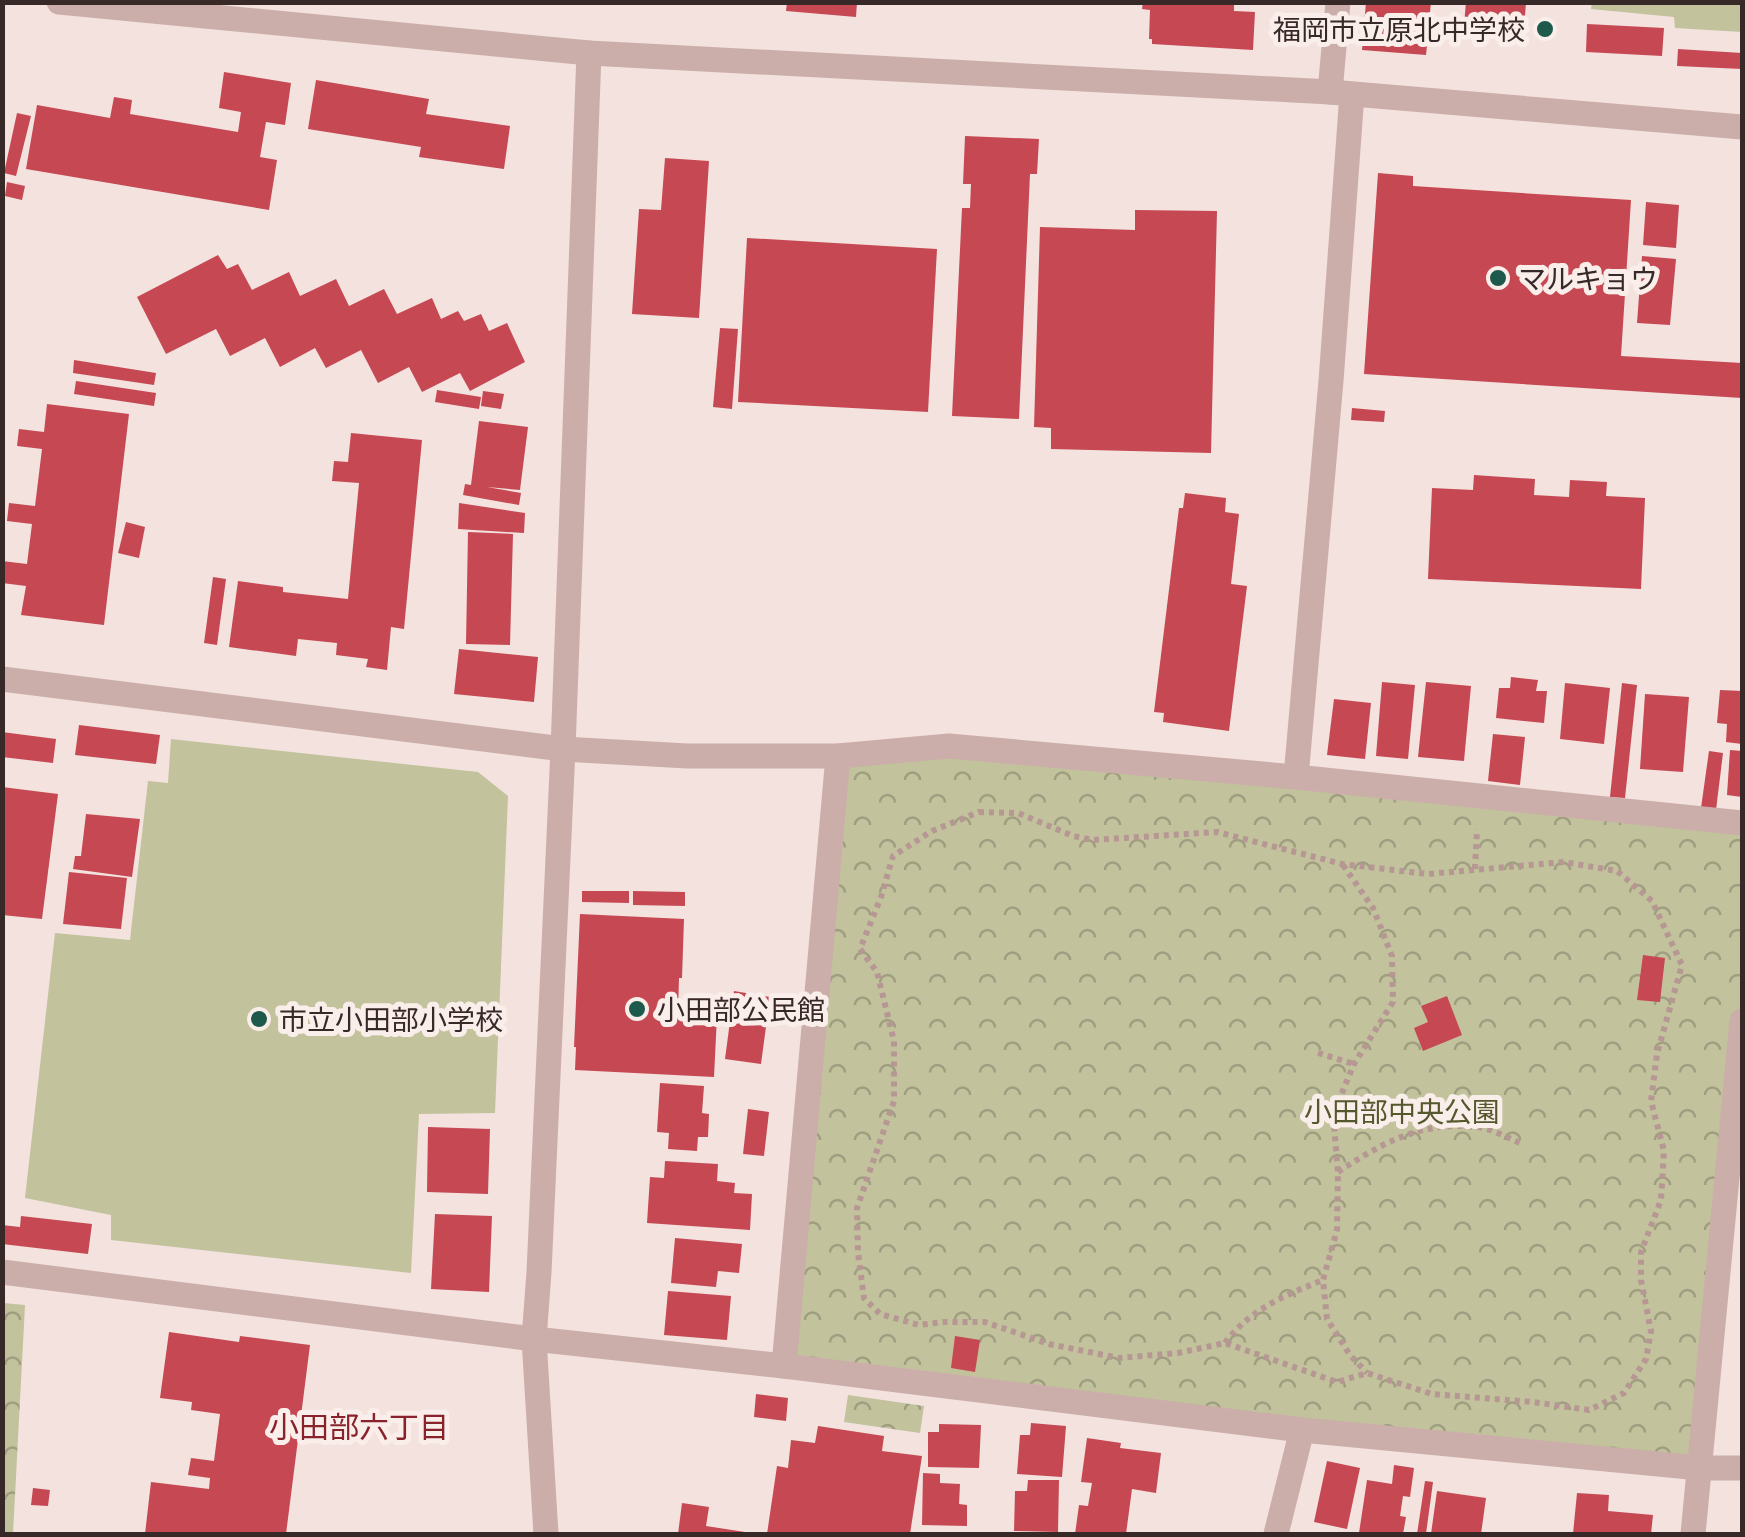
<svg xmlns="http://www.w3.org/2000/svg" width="1745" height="1537" viewBox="0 0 1745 1537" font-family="'PT Sans Narrow','Noto Sans JP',sans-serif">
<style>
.park{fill:url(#park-crowns)}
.pitch{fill:#c2c29d}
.building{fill:#c64853}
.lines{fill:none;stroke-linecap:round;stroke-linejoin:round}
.path{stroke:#b79793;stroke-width:6;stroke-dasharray:5 5;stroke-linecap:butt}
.minor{stroke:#cbaea9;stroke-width:25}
.tertiary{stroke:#cbaea9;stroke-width:25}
.poi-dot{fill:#1e5a4b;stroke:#faeeea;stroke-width:4}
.labels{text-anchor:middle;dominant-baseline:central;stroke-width:10;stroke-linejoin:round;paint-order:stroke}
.poi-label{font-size:28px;fill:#382929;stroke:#faeeea;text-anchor:start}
.park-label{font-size:28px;fill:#55572d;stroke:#faeeea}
.neighbourhood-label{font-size:30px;fill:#88222b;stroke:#faeeea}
</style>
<defs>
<pattern id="park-crowns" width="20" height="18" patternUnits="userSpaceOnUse" patternTransform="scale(2.5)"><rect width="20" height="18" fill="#c2c29d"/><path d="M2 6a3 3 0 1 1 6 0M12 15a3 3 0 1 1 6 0" fill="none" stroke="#9f9e80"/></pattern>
</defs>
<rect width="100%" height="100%" fill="#f3e2de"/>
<g class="park">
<path d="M949,746L1742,823V1019L1700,1468L784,1366L838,756Z"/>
<path d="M3,1303L25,1305L13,1534H2Z"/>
<path d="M848,1395L924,1406L920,1433L844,1422Z"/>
</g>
<g class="pitch">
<path d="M1592,2L1742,3V32L1675,28L1674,17L1591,9Z"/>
<path d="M171,739L478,772L508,796L495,1113L419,1114L411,1273L111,1240V1215L25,1198L55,933L130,940L148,781L168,783Z"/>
</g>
<g class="building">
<path d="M787,2H857L856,17L786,11Z"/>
<path d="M1143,2H1234V11L1255,12L1253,50L1152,44V39H1149L1150,10L1142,9Z"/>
<path d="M1366,2H1431L1426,55L1362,50Z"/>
<path d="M1466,2H1526L1524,30L1464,25Z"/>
<path d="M1587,24L1664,28L1662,56L1586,52Z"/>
<path d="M1678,49L1742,53V69L1677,66Z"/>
<path d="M224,72L291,83L285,125L266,122L260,157L277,160L269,210L26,169L37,105L110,118L114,97L132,100L130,114L238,132L241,112L219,108Z"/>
<path d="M316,80L429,99L426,114L510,126L504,169L419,157L421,147L308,129Z"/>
<path d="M17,113L31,116L16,176L4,173Z"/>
<path d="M965,136L1039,139L1037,174H1030L1019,419L952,416L962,208H970L971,184H963Z"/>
<path d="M665,158L709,161L699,318L632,314L639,209L661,210Z"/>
<path d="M1378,173L1413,176V186L1631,200L1621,356L1742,363V398L1364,374Z"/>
<path d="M7,182L25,186L22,200L5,196Z"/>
<path d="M1646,202L1679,205L1676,248L1643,245Z"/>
<path d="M1135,210L1217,211L1211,453L1051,449V428L1034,427L1040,227L1135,230Z"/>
<path d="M747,238L937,249L928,412L738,402Z"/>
<path d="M218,255L227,269L238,264L252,290L289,272L300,296L336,279L349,306L384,289L397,314L432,298L441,319L458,311L464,321L481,314L489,331L507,323L525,362L470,391L460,373L422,392L409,367L378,383L361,350L326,368L315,348L280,367L265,338L230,356L216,329L166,354L137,297Z"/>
<path d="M1642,256L1676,259L1670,325L1637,323Z"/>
<path d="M720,328L738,329L732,409L713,407Z"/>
<path d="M74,360L156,373L154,385L73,373Z"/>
<path d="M76,381L156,393L154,406L74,394Z"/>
<path d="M437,390L481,397L479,409L435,402Z"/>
<path d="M483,391L504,394L501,409L481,406Z"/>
<path d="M47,404L129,414L104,625L21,615L26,586L2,583V561L27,564L32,524L7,521L9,503L35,506L42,449L17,446L19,429L44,432Z"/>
<path d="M1352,408L1385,411L1384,422L1351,420Z"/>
<path d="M479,421L528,427L520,490L487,487L521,493L519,505L463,495L465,484L471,485Z"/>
<path d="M351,433L422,440L404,629L391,627L387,670L366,667L368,659L336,655L337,643L298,639L296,656L229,647L238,581L283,587V592L348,599L359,483L332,481L334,461L348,462Z"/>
<path d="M1474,475L1535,479L1534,495L1569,497L1570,480L1607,482L1606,496L1645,498L1641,589L1428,579L1432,488L1473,490Z"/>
<path d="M1185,493L1226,498L1225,512L1239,514L1231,584L1247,586L1229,731L1163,722L1164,713L1154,712L1179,508H1183Z"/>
<path d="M459,503L525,513L524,533L458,529Z"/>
<path d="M126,522L145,527L139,558L118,553Z"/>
<path d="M468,532L513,534L510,645L466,644Z"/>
<path d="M213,577L226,579L217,645L204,643Z"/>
<path d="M459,649L538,657L534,702L454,694Z"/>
<path d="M1511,677L1538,680L1536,691H1547L1544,723L1496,718L1499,688H1510Z"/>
<path d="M1382,682L1415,685L1408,759L1376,756Z"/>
<path d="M1426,682L1471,686L1464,761L1418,757Z"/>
<path d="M1565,683L1610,688L1604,744L1560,739Z"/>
<path d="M1622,683L1637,685L1625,798L1610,797Z"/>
<path d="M1720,690L1742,691V744L1726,742L1727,724L1717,723Z"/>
<path d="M1645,694L1689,697L1683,772L1640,769Z"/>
<path d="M1334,699L1371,703L1365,759L1327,755Z"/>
<path d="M79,725L160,735L156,764L75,755Z"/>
<path d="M2,732L56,739L53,763L2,757Z"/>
<path d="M1493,734L1525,737L1520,785L1488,781Z"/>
<path d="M1730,750L1742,751V797L1727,795Z"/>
<path d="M1709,751L1723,753L1716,810L1701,808Z"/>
<path d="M2,787L58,794L42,919L2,915Z"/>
<path d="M86,814L140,819L132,877L73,869L75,856H81Z"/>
<path d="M69,872L127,878L121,929L63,924Z"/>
<path d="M582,891H629V903L582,902Z"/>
<path d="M633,891L685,892V906L633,905Z"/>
<path d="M580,914L684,919L682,978H679L678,1013L717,1016L714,1077L575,1070L576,1047H574Z"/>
<path d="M1643,955L1665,958L1660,1002L1637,1000Z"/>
<path d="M734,991L770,997L761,1064L725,1059Z"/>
<path d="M1447,996L1462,1035L1423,1051L1414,1028L1428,1022L1421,1006Z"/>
<path d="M660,1083L704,1086L702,1113L709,1114L708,1137H698L697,1151L668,1149L669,1133L657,1132Z"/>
<path d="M748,1109L769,1112L764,1156L743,1154Z"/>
<path d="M428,1127L490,1129L488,1194L427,1192Z"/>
<path d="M665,1161L718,1164L717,1181L735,1183L734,1193L752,1194L750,1230L647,1223L650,1177L664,1178Z"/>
<path d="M435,1214L492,1216L489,1292L431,1289Z"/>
<path d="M21,1216L92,1224L88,1254L2,1244V1225L20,1227Z"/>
<path d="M675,1238L742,1244L739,1273L718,1271L716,1287L671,1283Z"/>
<path d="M668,1291L731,1296L727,1340L664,1335Z"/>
<path d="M169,1332L239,1342L240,1336L310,1345L286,1534H145L151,1482L209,1489L210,1478L188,1475L191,1458L214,1461L220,1414L191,1410L192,1402L160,1398Z"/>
<path d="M955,1336L980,1340L975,1372L951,1368Z"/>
<path d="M756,1394L788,1398L786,1421L754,1417Z"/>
<path d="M1031,1423L1066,1426L1062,1477L1017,1474L1020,1435H1030Z"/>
<path d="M939,1424L981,1425L979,1468L928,1467V1432H939Z"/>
<path d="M818,1426L884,1436L882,1451L922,1456L910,1534H767L777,1466L788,1468L791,1440L815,1443Z"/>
<path d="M1087,1438L1121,1443L1120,1448L1161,1453L1156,1493L1132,1489L1126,1534H1075L1079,1505L1088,1506L1092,1483L1081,1482Z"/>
<path d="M1327,1461L1360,1468L1347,1529L1314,1522Z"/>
<path d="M1394,1465L1414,1468L1410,1497L1403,1496L1400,1516L1406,1517L1403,1534L1359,1533L1367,1480L1392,1484Z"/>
<path d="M923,1473L940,1474V1483L960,1484L959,1504L967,1505V1526L922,1525Z"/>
<path d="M1028,1480H1059L1058,1532L1014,1531L1015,1491H1027Z"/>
<path d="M1425,1481L1433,1482L1426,1534H1417Z"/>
<path d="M33,1488L50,1490L48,1506L31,1505Z"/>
<path d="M1437,1491L1486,1498L1481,1534H1431Z"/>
<path d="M1577,1493L1609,1495L1608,1511L1653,1515L1651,1534H1573Z"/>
<path d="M682,1503L709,1507L706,1526L745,1532V1534H678Z"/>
</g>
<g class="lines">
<g class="path">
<path d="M979,812L1018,813L1073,836L1093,840L1217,832L1342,864L1428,874L1564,862L1617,871L1652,901L1682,965L1657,1054L1651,1101L1664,1151L1661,1200L1641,1252V1280L1651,1331L1646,1359L1624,1393L1589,1410L1533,1402L1432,1394L1367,1373L1337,1382L1225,1343L1178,1353L1119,1358L1049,1344L985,1322H944L919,1325L880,1314L864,1298L858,1253L857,1208L894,1101V1041L877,972L860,949L881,897L893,856L932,831Z"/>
<path d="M1343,865L1373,908L1392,956L1393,1002L1354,1064L1333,1114L1338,1172L1337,1230L1323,1280L1327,1319L1350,1355L1367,1373"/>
<path d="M1475,869L1477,829"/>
<path d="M1318,1053L1354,1064"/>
<path d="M1338,1172C1382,1143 1421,1121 1476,1127C1490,1128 1506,1137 1520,1143"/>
<path d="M1225,1343C1250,1309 1286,1295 1323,1280"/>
</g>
<g class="minor">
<path d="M1330,92L1338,2"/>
<path d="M2,679L563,749L687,756H838L949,746L1296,777L1742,823"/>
<path d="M1296,777L1331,381L1352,94"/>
<path d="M2,1272L534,1339L784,1366L1302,1430L1700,1468H1742"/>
<path d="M784,1366L838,756"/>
<path d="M546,1534L534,1339L539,1272L563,749L589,53"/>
<path d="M1276,1534L1302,1430"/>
<path d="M1693,1534L1742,1021"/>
</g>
<path class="tertiary" d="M59,2L589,53L1330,92L1742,127"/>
</g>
<g class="poi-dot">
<circle cx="1545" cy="29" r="10"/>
<circle cx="1498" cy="278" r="10"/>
<circle cx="637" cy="1009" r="10"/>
<circle cx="259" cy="1019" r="10"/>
</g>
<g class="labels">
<g class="poi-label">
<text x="1525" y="29" text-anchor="end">福岡市立原北中学校</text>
<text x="1518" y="278">マルキョウ</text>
<text x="657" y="1009">小田部公民館</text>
<text x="279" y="1019">市立小田部小学校</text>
</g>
<g class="park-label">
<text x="1402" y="1111">小田部中央公園</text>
</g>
<g class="neighbourhood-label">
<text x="359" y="1426">小田部六丁目</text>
</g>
</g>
<rect width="1745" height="1537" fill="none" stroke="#382929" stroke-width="10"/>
</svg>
